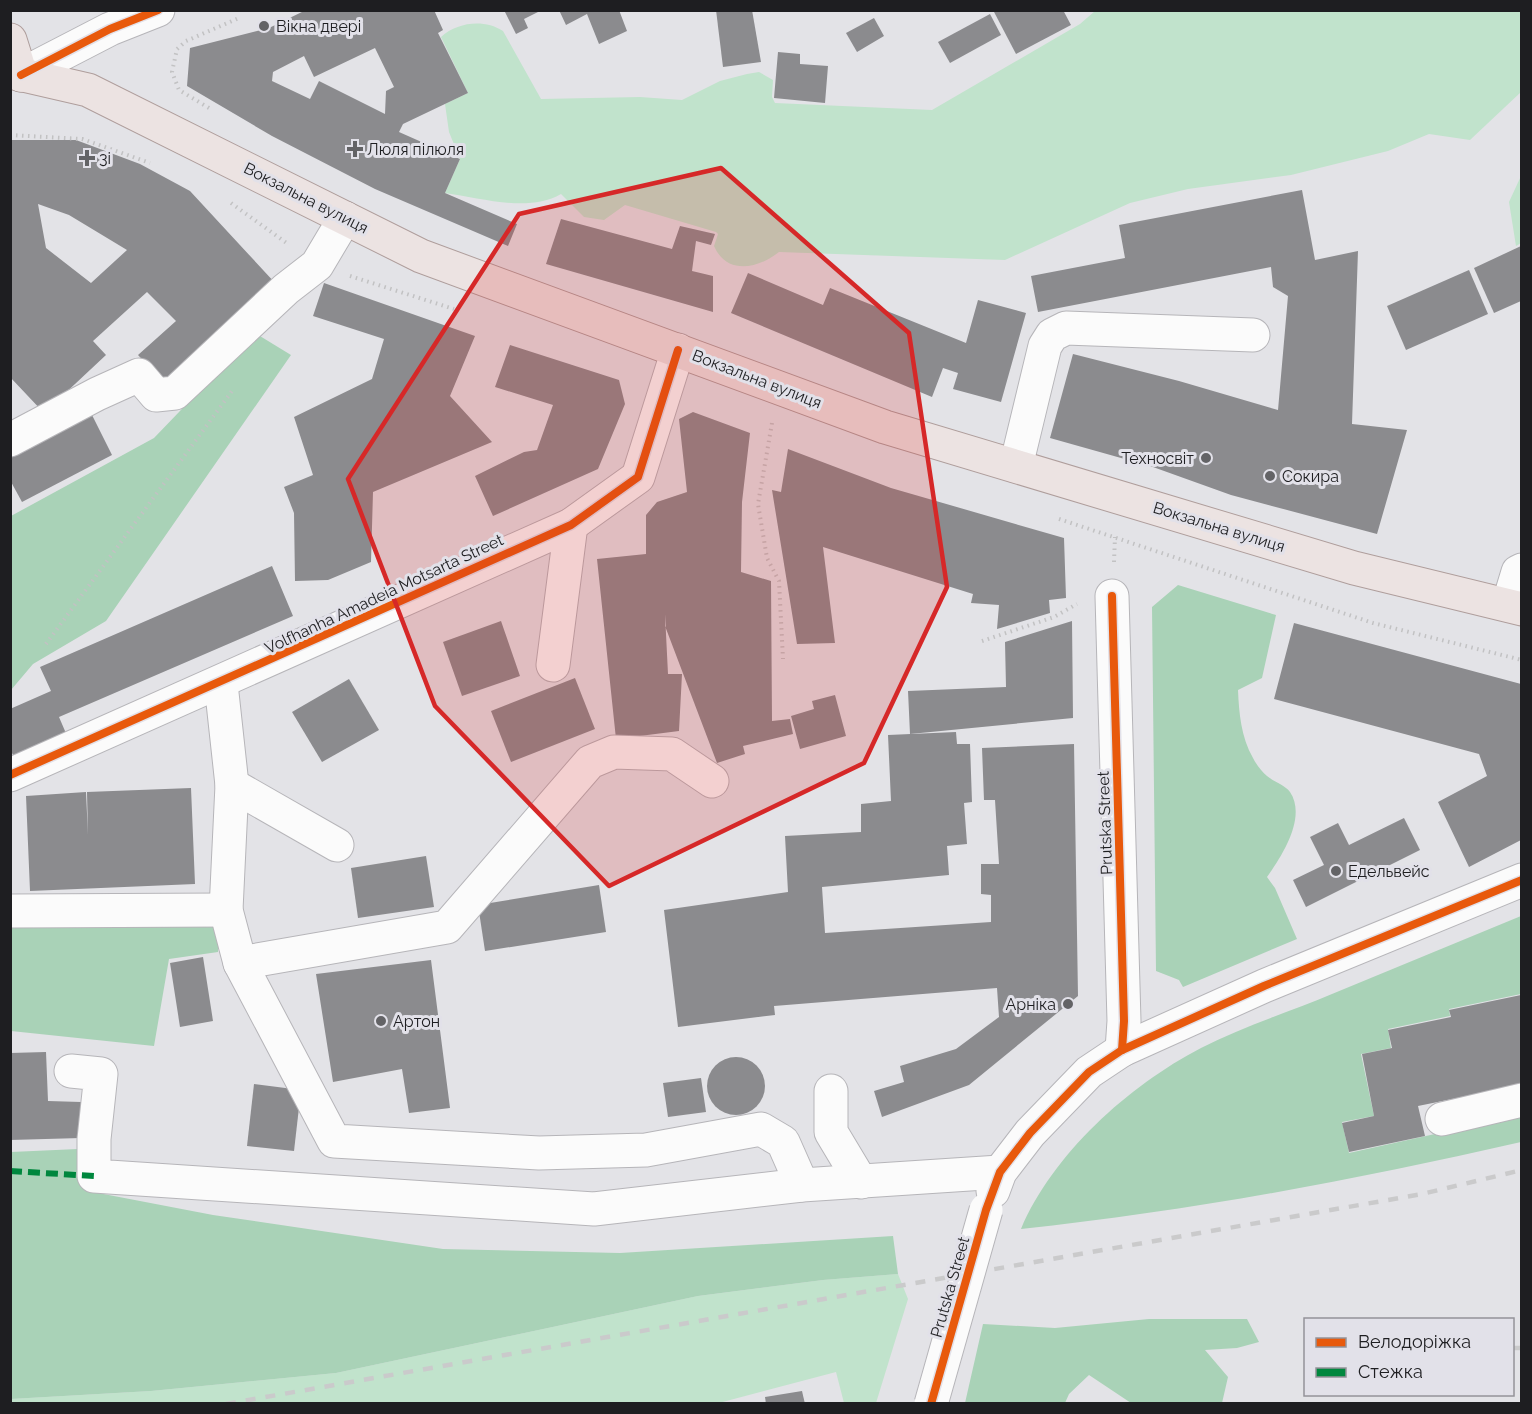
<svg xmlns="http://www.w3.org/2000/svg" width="1532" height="1414" viewBox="0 0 1532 1414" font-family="Raleway,sans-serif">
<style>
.green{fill:#c1e3cc}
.forest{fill:#a9d2b7}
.building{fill:#8b8b8e;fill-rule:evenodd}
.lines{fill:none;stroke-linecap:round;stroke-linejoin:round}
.minor-casing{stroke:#b6b5b9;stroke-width:35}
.major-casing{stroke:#af9e9c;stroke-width:35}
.path{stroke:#c2c2c3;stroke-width:4;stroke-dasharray:1.5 4.5;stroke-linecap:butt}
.minor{stroke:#fbfbfb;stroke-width:33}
.major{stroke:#ece3e2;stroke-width:33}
.rail{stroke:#cacacb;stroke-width:4.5;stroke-dasharray:10 10;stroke-linecap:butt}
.minor-bridge-casing{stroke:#b6b5b9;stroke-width:35;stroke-linecap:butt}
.minor-bridge{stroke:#fbfbfb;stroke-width:33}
.quiet{stroke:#00873e;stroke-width:6;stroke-dasharray:12 6;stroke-linecap:butt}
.cycleway-casing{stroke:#e2e1e9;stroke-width:11}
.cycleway{stroke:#e8590c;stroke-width:8}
.marked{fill:#d62828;fill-opacity:0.2;stroke:#d62828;stroke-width:4.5;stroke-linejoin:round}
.poi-dot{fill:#636366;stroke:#e2e1e9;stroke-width:2}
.labels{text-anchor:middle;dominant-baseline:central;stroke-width:6;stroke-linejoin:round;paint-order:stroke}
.poi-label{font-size:16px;fill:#1e1e21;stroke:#e2e1e9;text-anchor:start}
.street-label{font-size:16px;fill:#1e1e21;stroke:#e2e1e9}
</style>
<rect width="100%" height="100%" fill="#e3e3e7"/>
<g class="green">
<path d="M1095,11H1521V92L1470,140L1429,134L1388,151L1291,175L1188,189L1130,203L1005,260L779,252C759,268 727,276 714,246L718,234L716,232L625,205L604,220L584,217L561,194C528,213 482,198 445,193L460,159L449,132L445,104L468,93L441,37C458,22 484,19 503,31L541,99L640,97L682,100L720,81L747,74L759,72L773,80L772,97L775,103L932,110L1080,24Z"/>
<path d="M1521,176V243L1516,246L1509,202Z"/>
<path d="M898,1274L908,1299L876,1403H844L836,1372L715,1404H11V1399L151,1391L336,1373L698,1296L823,1280Z"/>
</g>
<g class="forest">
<path d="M255,333L291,355L106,621L33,664L11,690V516L154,438Z"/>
<path d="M1178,585L1276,615L1262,678L1238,690C1239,713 1241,737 1253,758C1256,764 1262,772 1267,776C1274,782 1285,785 1290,792C1307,817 1282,856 1267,877L1275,888L1297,939L1183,987L1179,980L1156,971L1152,607Z"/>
<path d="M218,914V952L169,959L154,1046L11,1031L10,922Z"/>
<path d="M1521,916V994L1449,1009L1450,1016L1388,1029L1391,1048L1361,1054L1374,1116L1342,1122L1349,1153L1521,1115V1142C1356,1180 1190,1211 1021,1229C1053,1154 1128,1086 1201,1048C1242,1027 1289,1012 1332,994C1395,968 1458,942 1521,916Z"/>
<path d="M78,1149L93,1192L213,1215L443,1249L620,1253L893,1236L898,1274L823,1280L698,1296L336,1373L151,1391L11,1399V1152Z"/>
<path d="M1149,1319H1247L1259,1342L1237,1348L1205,1350L1228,1377L1222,1403H1131L1089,1375L1069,1394L1065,1403H965L983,1324L1055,1328Z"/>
</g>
<g class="building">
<path d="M306,10H434L443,30L438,33L468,93L403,124L399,132L460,159L445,193L517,224L508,246L375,189L272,136L187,86L190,48L269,28ZM375,48L394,87L386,91L385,114L319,81L310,99L272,81L273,72L304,56L314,77Z"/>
<path d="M504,10H542L524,19L528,28L516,34Z"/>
<path d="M559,10H619L627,31L599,44L587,14L566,25Z"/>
<path d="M716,10H752L761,62L723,67Z"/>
<path d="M993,10H1063L1071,25L1016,54Z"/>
<path d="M990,14L1001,35L950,63L938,42Z"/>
<path d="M874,18L884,36L857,52L846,33Z"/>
<path d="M778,52L800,54V64L828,66L825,103L774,98Z"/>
<path d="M10,140H76L140,164L190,191L276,284L166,385L138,355L176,321L147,292L93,341L106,355L44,413L10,377ZM38,204L69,215L127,250L91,283L46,248Z"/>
<path d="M1302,190L1315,260L1358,251L1352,424L1407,430L1377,534L1231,495L1153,467L1050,438L1073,354L1179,381L1278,410L1288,296L1273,287L1271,267L1038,312L1031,276L1125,258L1119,225Z"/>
<path d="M561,219L672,249L680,226L715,234L711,245L696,241L692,271L713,276V312L546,264Z"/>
<path d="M1521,246V301L1494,313L1474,268Z"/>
<path d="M1469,270L1488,314L1406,350L1387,306Z"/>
<path d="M748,273L823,305L830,288L966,343L978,300L1026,313L1001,402L953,389L958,373L943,368L932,397L731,313Z"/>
<path d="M324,283L475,336L450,396L492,442L373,492L371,562L328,580L295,581L294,513L284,487L313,475L294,417L372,379L384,339L313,316Z"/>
<path d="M510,345L619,380L625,404L598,469L493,516L475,476L524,452L537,450L553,405L495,387Z"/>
<path d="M89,409L112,455L22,502L10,480V450Z"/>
<path d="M693,412L750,433L742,502L741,572L771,581L772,721L790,719L793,734L743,746L745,754L717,763L665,626V614L668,674H682L679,731L616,739L597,559L646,554V515L657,502L687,492L679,419Z"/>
<path d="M788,449L891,488L1064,538L1066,598L1049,600L1050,613L997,629L999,605L971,603L973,594L823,547L835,643L797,644L772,490L781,492Z"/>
<path d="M272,566L293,616L59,717L68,738L16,761L10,749V709L51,691L40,667Z"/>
<path d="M501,621L520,676L462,696L443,642Z"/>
<path d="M1072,621L1073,718L910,734L908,691L1006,687L1005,642Z"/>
<path d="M1294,623L1521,684V840L1469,867L1438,802L1487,776L1479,754L1274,699Z"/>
<path d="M575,678L595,729L511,762L491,711Z"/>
<path d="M349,679L379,730L322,762L292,712Z"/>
<path d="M835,695L846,736L800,749L791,716L814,709L812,701Z"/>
<path d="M956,732L957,744H970L972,802L964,803L967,844L947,846L949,875L822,887L825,933L991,922V895L981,894V864H999L995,800H984L982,748L1074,744L1078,996L969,1085L882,1117L874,1091L904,1082L900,1066L956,1049L999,1017L997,988L774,1006L775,1015L678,1027L664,910L788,892L785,836L861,832V804L891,801L888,735Z"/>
<path d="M191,788L195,884L30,891L26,796L86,792L88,835L87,792Z"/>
<path d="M1404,818L1420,850L1306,907L1293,880L1324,865L1310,837L1338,823L1349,845Z"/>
<path d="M426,856L434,907L358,918L351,868Z"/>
<path d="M599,885L606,932L485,951L478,905Z"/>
<path d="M203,957L213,1021L180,1027L170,963Z"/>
<path d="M431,960L450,1108L409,1113L402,1069L333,1082L316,974Z"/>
<path d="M1521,995V1091L1469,1102L1467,1096L1418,1106L1425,1136L1349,1152L1342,1123L1374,1116L1362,1054L1392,1048L1388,1030L1451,1017L1449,1010Z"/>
<path d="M46,1052L48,1101L81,1102V1138L10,1140V1053Z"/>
<circle cx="736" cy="1086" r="29"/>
<path d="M701,1078L706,1112L668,1117L663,1083Z"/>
<path d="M254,1084L301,1090L294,1151L247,1146Z"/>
<path d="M802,1391L805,1404H766L765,1397Z"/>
</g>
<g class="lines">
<g class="minor-casing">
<g id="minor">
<path d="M21,75L110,29L158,10"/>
<path d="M10,440L97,394L139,375L156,395L175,393L286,289L317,265L345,218"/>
<path d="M1016,466L1045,346L1052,335L1066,328L1253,335"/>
<path d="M1112,596L1124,1021L1122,1050"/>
<path d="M1508,605L1518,572L1522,570"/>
<path d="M553,665L571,525"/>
<path d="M221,684L232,785L226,910L240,963L447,927L590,762L614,752L672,754L712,781"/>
<path d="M10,775L571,525L638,477L678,350"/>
<path d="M232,785L337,845"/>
<path d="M10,911L226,910"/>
<path d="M240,963L334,1141L539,1153L646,1150L761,1129L783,1142L802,1185"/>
<path d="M71,1071L101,1074L94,1139V1176L594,1209L802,1185L1000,1172"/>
<path d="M831,1091V1132L861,1182"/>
<path d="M1442,1119L1522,1100"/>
<path d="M993,1191L1000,1172L1030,1133L1089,1072L1122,1050L1264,986L1522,880"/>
</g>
</g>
<g class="major-casing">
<g id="major">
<path d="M10,40L21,75"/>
<path d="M10,72L88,90L421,256L885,427L1354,568L1522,609"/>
</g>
</g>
<g class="path">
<path d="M209,108L179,90L172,72L177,49L186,41L239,18"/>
<path d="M10,135L82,139L150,163"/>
<path d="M231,203L288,244"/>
<path d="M350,276L454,309"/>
<path d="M772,423L758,504L767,558L779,581L783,659"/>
<path d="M1059,519L1373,623L1522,660"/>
<path d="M1114,562L1115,537"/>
<path d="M982,641L1054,617L1077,604"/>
<path d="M46,644L232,391"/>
</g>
<use href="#minor" class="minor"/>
<use href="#major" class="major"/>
<g class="rail">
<path d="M1512,1348H1522"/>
<path d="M226,1404L1422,1194L1522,1170"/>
</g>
<g class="minor-bridge-casing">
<path id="minor-bridge" d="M931,1404L986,1210"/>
</g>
<use href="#minor-bridge" class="minor-bridge"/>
<path class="quiet" d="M10,1171L94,1176"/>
<g class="cycleway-casing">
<g id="cycleway">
<path d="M21,75L110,29L158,10"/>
<path d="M1112,596L1124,1021L1122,1050"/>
<path d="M10,775L571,525L638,477L678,350"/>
<path d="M931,1404L986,1210L1000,1172L1030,1133L1089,1072L1122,1050L1264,986L1522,880"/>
</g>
</g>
<use href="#cycleway" class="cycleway"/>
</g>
<path class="marked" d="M721,168L909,333L947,587L864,763L609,886L435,706L348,479L519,214Z"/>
<g class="poi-dot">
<circle cx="264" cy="26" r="6"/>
<path d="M352 140h6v6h6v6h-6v6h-6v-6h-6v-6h6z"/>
<path d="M84 149h6v6h6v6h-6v6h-6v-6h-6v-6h6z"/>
<circle cx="1206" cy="458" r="6"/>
<circle cx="1270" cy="476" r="6"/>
<circle cx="1336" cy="871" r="6"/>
<circle cx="1068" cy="1004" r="6"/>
<circle cx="381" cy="1021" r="6"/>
</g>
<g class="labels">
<g class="poi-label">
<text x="276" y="26">Вікна двері</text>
<text x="367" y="149">Люля пілюля</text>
<text x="99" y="158">3i</text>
<text x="1194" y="458" text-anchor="end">Техносвіт</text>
<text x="1282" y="476">Сокира</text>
<text x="1348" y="871">Едельвейс</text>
<text x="1056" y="1004" text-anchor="end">Арніка</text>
<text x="393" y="1021">Артон</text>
</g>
<g class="street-label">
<text transform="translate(306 198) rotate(27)">Вокзальна вулиця</text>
<text transform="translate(757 379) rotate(21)">Вокзальна вулиця</text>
<text transform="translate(1219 527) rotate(17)">Вокзальна вулиця</text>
<text transform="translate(384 594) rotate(-25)">Volfhanha Amadeia Motsarta Street</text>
<text transform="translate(1105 823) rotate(-92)">Prutska Street</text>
<text transform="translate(950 1287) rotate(-74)">Prutska Street</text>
</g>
</g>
<rect width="1532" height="1414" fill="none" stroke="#1e1e21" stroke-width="24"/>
<rect x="1304" y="1318" width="210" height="78" fill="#e2e1e9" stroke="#949399" stroke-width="1.5"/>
<rect x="1316" y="1338" width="30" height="9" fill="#e8590c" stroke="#949399" stroke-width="1.5"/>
<text x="1358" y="1348" font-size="18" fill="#1e1e21">Велодоріжка</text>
<rect x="1316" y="1368" width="30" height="9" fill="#00873e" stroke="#949399" stroke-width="1.5"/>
<text x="1358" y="1378" font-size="18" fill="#1e1e21">Стежка</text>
</svg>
